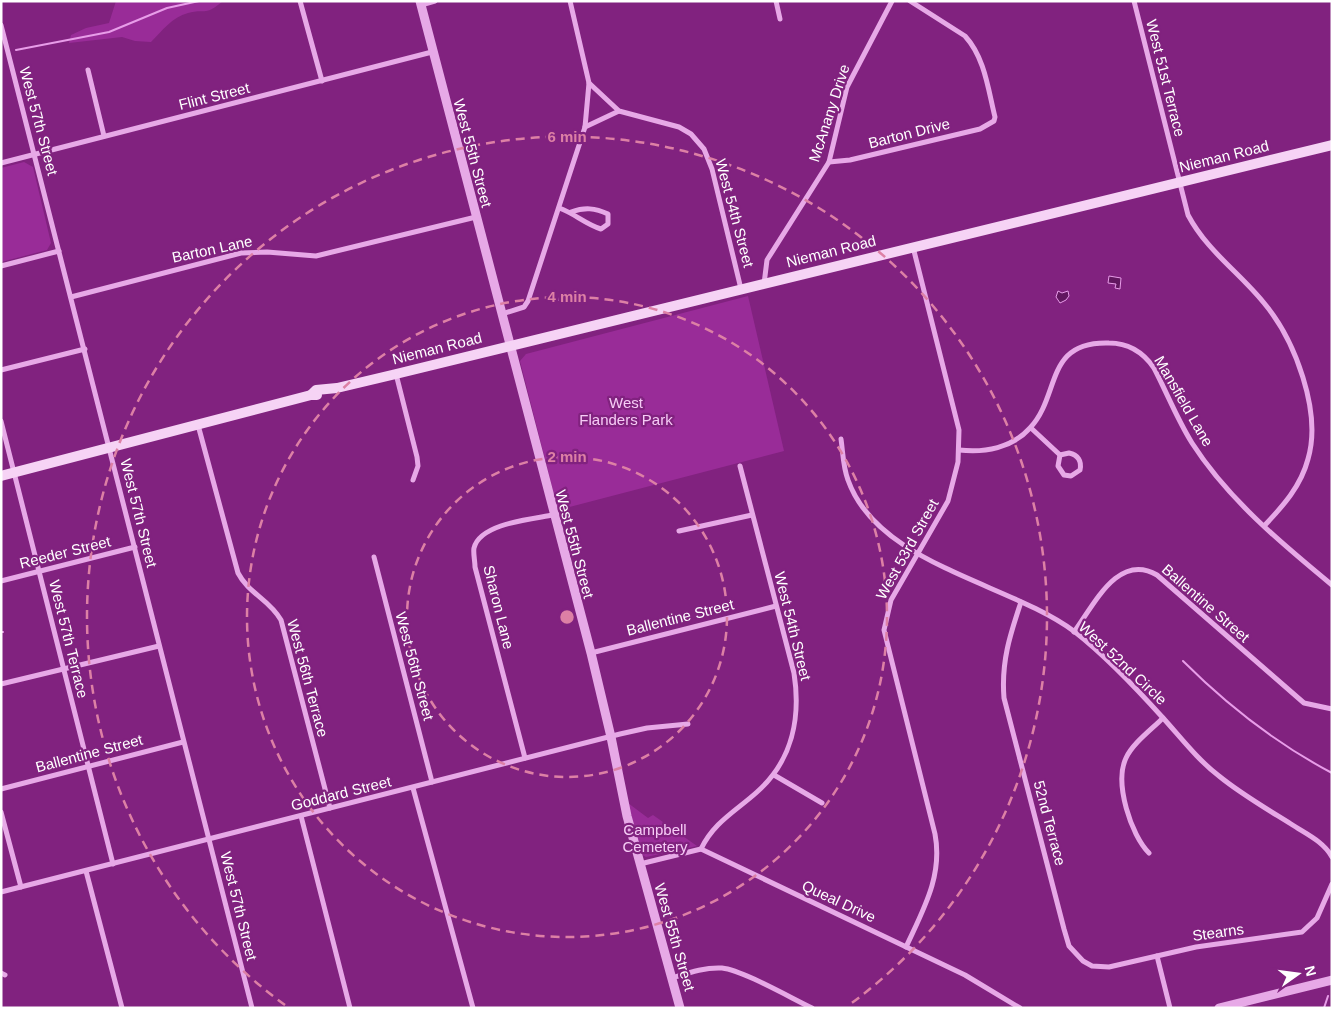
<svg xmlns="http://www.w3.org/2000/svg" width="1333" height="1009" viewBox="0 0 1333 1009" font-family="Helvetica,sans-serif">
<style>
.green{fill:#992c98}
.water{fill:#61175f;stroke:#e89de9}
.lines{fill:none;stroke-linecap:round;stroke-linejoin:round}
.stream{stroke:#e89de9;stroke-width:2}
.minor{stroke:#e7a9e7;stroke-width:5}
.tertiary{stroke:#e7a9e7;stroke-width:9}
.secondary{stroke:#f6d3f5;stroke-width:10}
.ring{fill:none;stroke:#dd80a5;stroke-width:2.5;stroke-dasharray:9 6}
.labels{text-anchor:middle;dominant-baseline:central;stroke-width:4.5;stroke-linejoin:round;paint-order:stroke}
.street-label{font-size:15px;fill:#fff;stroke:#81227f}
.park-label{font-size:15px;fill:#f6ccf6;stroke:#81227f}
.centre{fill:#dd80a5;stroke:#81227f;stroke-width:2.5}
.ring-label{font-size:15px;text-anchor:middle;font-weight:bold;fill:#dd80a5;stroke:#81227f;stroke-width:4.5;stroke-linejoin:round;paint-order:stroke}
</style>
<rect width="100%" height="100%" fill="#81227f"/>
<g class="green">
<path d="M116,1H223C204,17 207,8 188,13C172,17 162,31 151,42L135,41L122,37L69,43L71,35L86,28L109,23Z"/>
<path d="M24,162L33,167L51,243L47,250L1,262V168Z"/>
<path d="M748,296L784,451L558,510L520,361L526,354Z"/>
<path d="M628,803L648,818L653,815L697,846L646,857L641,854Z"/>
</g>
<g class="water">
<path d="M1109,276L1121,278L1120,289L1115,288L1116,284L1108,283Z"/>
<path d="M1058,291L1062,293L1068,291L1069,296L1066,300L1060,303L1056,297Z"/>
<path d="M560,293L574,295L573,303L559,301Z"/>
</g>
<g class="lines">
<g class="stream">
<path d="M16,50L109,32L167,8L199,1"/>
<path d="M1,632H3"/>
<path d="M1183,661C1227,705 1277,744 1332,773"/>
<path d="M1324,1008L1328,996"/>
</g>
<g class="minor">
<path d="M300,1L322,81"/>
<path d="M570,1L589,83L619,111L679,127L691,134L704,149L712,169L741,289"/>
<path d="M776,1L780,19"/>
<path d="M1134,1L1188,215C1207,251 1239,272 1264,303C1295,340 1322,412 1308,459C1301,486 1283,506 1265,525"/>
<path d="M421,5L435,1"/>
<path d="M1,25L252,1008"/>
<path d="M88,70L104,136"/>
<path d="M585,127L619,111"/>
<path d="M829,162L850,160L980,129L994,121L995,117C988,89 985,58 965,36L910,1"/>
<path d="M1,163L432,52"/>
<path d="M559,208C574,213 585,224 601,229L608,224V214C595,208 585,207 571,212"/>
<path d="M1,266L59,251"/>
<path d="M764,284L767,260L829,162L847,87L892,1"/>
<path d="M71,297L241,253L267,252L316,256L476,217"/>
<path d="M502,314L524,307L528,301L585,127L589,83"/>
<path d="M1,370L85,349"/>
<path d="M396,374L417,457L418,466L413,480"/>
<path d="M1,421L113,864"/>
<path d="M198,425L238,573C249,594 269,599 281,620L330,808"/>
<path d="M1031,428L1060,455"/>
<path d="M841,439C843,453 843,467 848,480C878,565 1010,583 1075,632C1107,657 1137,689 1164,719C1182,739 1198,760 1219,776C1241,794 1267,809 1291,824C1306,834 1323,841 1332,857"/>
<path d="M959,450C985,453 1012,448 1030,428C1061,395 1044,341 1109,343C1128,343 1143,352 1154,368C1167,393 1177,419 1192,443C1228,499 1281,543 1332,585"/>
<path d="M1069,453C1078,455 1082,461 1080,470L1071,476L1064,475L1058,466L1060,455Z"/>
<path d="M679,531L752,515"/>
<path d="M374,557L432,782"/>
<path d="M1,581L135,547"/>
<path d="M1021,602C1010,635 1001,662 1004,698L1064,929L1069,946L1083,961L1092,966L1109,967L1196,947L1302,932L1317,918L1332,884"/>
<path d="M1074,632C1094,605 1118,552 1157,575L1304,703L1332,709"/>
<path d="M591,653L776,606"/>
<path d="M1,684L159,646"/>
<path d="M525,758L475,567C475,561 473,553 474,548C480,523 533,519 553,515"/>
<path d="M774,775L822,803"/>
<path d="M413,788L473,1008"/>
<path d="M1,789L183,742"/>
<path d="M1,812L21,887"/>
<path d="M301,816L350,1008"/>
<path d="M701,849C714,822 736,811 757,792C792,761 801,718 794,673L740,466"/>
<path d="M1149,853C1131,835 1114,783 1126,758C1133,743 1151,730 1163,718"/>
<path d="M640,864L701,849L965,975L1020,1008"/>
<path d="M86,871L122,1008"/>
<path d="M1,892L620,734L647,728L688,724"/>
<path d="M906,947C923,910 943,876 935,834L884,630L891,600L948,501L958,462L959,430L913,247"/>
<path d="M1157,956L1170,1008"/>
<path d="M1,973L5,975"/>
<path d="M672,978C688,973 705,967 722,968C742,970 791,998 812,1008"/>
</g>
<g class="tertiary">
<path d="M420,1L591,653L611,737L627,816L680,1008"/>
<path d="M1219,1008L1332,980"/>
</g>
<g class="secondary">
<path d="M311,395L316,390L337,388L396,374L1332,145"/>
<path d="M1,476L311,395H317"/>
</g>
</g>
<g class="ring">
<circle cx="567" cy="617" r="160"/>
<circle cx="567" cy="617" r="320"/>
<path d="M285 1005A480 480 0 1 1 849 1005"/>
</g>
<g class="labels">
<g class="street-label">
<text transform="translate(1166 78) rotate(76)">West 51st Terrace</text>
<text transform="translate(214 96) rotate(-14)">Flint Street</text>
<text transform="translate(829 113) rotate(-72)">McAnany Drive</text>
<text transform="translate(39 121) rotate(75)">West 57th Street</text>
<text transform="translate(909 133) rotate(-14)">Barton Drive</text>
<text transform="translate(473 153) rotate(75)">West 55th Street</text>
<text transform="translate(1224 156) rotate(-14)">Nieman Road</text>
<text transform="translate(735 213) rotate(75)">West 54th Street</text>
<text transform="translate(212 249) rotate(-12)">Barton Lane</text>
<text transform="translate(831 251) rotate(-14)">Nieman Road</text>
<text transform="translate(437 348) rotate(-14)">Nieman Road</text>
<text transform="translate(1184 401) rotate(60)">Mansfield Lane</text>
<text transform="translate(139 513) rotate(76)">West 57th Street</text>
<text transform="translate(575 544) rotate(75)">West 55th Street</text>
<text transform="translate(907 549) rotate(-61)">West 53rd Street</text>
<text transform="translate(65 552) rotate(-14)">Reeder Street</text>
<text transform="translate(1206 603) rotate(41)">Ballentine Street</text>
<text transform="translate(499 607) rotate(76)">Sharon Lane</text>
<text transform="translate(680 617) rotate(-14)">Ballentine Street</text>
<text transform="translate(793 626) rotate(76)">West 54th Street</text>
<text transform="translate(69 639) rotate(76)">West 57th Terrace</text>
<text transform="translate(1123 663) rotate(43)">West 52nd Circle</text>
<text transform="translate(415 666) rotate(75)">West 56th Street</text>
<text transform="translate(308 678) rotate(75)">West 56th Terrace</text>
<text transform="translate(89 753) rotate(-15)">Ballentine Street</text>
<text transform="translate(341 793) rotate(-14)">Goddard Street</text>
<text transform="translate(1050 823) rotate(75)">52nd Terrace</text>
<text transform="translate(839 901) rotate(25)">Queal Drive</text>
<text transform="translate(239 906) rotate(76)">West 57th Street</text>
<text transform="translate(1218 932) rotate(-8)">Stearns</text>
<text transform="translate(675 937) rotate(74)">West 55th Street</text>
</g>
<g class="park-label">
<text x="626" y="402">West<tspan x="626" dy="17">Flanders Park</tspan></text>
<text x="655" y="829">Campbell<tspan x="655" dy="17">Cemetery</tspan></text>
</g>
</g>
<circle cx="567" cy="617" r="8" class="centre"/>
<g class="ring-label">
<text x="567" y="142">6 min</text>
<text x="567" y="302">4 min</text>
<text x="567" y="462">2 min</text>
</g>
<rect width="1333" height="1009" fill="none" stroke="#ffffff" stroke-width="5"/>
<g transform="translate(1298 974) rotate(76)" stroke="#81227f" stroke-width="4" paint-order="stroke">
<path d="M0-4L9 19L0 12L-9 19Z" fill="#ffffff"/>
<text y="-8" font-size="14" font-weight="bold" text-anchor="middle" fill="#ffffff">N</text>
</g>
</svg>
